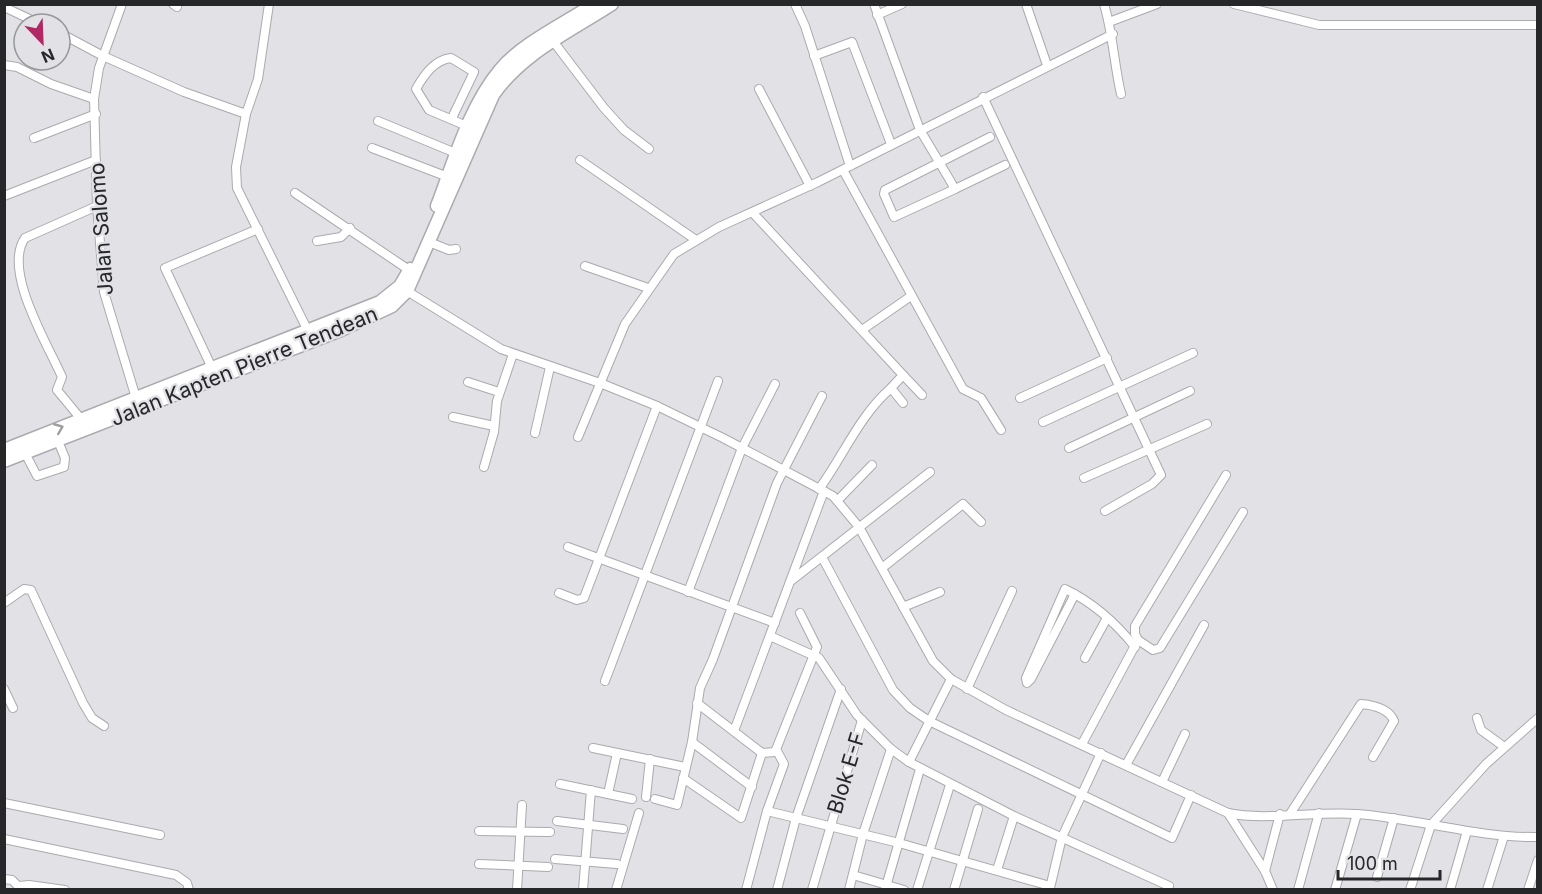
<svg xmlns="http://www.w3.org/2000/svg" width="1542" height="894" viewBox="0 0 1542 894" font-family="Inter,sans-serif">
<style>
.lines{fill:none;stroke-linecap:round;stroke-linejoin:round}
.minor-casing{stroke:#aaaaaf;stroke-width:10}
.highway-casing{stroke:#aaaaaf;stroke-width:15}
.minor{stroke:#fff;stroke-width:8}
.highway{stroke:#fff;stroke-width:12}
.oneway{stroke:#9d9e9f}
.labels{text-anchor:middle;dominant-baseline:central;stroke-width:4.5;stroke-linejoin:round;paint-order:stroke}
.street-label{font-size:21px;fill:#262729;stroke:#e1e1e6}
</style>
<rect width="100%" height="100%" fill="#e1e1e6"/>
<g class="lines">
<g class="minor-casing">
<g id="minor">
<path d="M122,4L99,68L94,99L97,206L104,292L136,398"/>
<path d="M173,4L177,7"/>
<path d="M795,4L805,26L850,166"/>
<path d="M874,4L920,130C932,150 944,170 955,189L894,217L884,194L885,190L990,137"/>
<path d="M1026,4L1047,65"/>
<path d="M1104,4C1113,34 1114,64 1121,94"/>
<path d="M1234,4L1319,25H1538"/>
<path d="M4,7L40,24"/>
<path d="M877,15L902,4"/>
<path d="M1109,22L1157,4"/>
<path d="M60,33L103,56L184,92L246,114L236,167L237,188L308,331"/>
<path d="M553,41L604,108L624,130L649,149"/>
<path d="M814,56L852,42L891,144"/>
<path d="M4,65L17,67L51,84L94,99"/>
<path d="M759,89L810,186"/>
<path d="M983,97L1161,475L1152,484L1105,511"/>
<path d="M246,114L258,79L269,4"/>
<path d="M452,118L474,72L451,58C434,60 424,75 416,89L429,110L469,127"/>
<path d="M378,121L458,154"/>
<path d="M34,138L96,114"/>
<path d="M372,148L448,177"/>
<path d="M580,160L696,240"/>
<path d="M843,170L963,389L981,398L1001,430"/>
<path d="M955,189L1005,165"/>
<path d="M295,193L409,270"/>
<path d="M4,196L96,160"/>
<path d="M753,213L903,375L891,388"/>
<path d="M317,241L341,237L350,228"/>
<path d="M429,242L449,250L456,249"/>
<path d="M585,266L648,288"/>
<path d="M407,291L501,349L600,383L657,406L723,438L833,496L859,527L933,661L951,679L1006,710L1228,813C1265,821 1316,811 1356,814C1417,818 1476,838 1538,837"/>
<path d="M862,330L911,296"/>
<path d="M212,368L165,268L258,229"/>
<path d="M903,375L922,395"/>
<path d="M468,382L499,392"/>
<path d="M1020,398L1107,358"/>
<path d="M453,417L494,426"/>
<path d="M81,419L57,390L62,377C48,345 2,270 25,238L97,206"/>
<path d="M1043,422L1193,353"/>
<path d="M535,433L550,367"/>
<path d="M578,437L625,324L674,254L719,227L818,182L1113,34"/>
<path d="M1069,448L1190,391"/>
<path d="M25,453L37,476L64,467L65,458L58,441"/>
<path d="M484,467L494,432L497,401L513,354"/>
<path d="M1084,478L1207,424"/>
<path d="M819,489C844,455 859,416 891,388L903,403"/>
<path d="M838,500L872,465"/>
<path d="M568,547L775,623"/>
<path d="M822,557L893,690L910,708L929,721L1172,838L1191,795"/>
<path d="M882,568L963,504L981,522"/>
<path d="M792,580L930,472"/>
<path d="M688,592L742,448L775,384"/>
<path d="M559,593L577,600L584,598L657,406"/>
<path d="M1075,594L1031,679L1027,683L1026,678L1065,589C1092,602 1116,623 1135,647"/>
<path d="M4,603L24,589L31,590L83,703L92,718L104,726"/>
<path d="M903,607L940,592"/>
<path d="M770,636L819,658L857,715L891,749L909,762L951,679"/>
<path d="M1138,640L1135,634V626L1226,475"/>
<path d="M1085,658L1107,618"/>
<path d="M605,681L718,381"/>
<path d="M4,689L13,708"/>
<path d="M967,689L1012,591"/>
<path d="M697,703L762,753L775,752L817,647L800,613"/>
<path d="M1477,718L1481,730L1503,746"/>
<path d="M734,731L824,491"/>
<path d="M692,742L752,787"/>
<path d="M1082,744L1138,640L1153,650L1160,648L1243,512"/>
<path d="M593,748L685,767"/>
<path d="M909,762L1014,816L1169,886"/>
<path d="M1126,765L1204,625"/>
<path d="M683,778L741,818L762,753"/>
<path d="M1162,782L1185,734"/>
<path d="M560,784L632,799"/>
<path d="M608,794L617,753"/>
<path d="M646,797L650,759"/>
<path d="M655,799L677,805L692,742L700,688L713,659L777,483L822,396"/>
<path d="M4,803L160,835"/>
<path d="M767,811L899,843L1050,886"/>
<path d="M1228,813L1265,871L1273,890"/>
<path d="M1290,814L1361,704C1373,705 1389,709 1394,721L1373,757"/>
<path d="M557,821L623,829"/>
<path d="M479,831L550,832"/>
<path d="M4,839L176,875L187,883L189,890"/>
<path d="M555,859L617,864"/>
<path d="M479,864L548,867"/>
<path d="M997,870L1014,816"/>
<path d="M1265,871L1280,814"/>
<path d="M853,875L904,890"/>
<path d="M1377,877L1394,818"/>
<path d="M4,879L12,880L20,888"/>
<path d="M19,886L29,885L65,890"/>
<path d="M1050,888L1062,837L1101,753"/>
<path d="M517,890L522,805"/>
<path d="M583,890L591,790"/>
<path d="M616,890L639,813"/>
<path d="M746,890L767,811L784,764L777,751"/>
<path d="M777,890L796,818L841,689"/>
<path d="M812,890L862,720"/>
<path d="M849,890L863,834L891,749"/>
<path d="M885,890L920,769"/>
<path d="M917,890L950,785"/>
<path d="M954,890L978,809"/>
<path d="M1298,890L1319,813"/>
<path d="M1335,890L1357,814"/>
<path d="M1410,890L1431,825L1486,764L1538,718"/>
<path d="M1450,890L1467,831"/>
<path d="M1487,890L1504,836"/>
<path d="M1528,890L1538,860"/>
</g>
</g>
<g class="highway-casing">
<g id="highway">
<path d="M437,206C454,162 469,107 500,70C521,44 566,23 594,4"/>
<path d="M4,450L380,302L400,286L410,269"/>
<path d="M4,461L341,330L392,306L407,291L493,95C522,53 569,32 612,4"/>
</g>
</g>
<use href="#minor" class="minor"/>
<use href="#highway" class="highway"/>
</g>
<defs><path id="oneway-chevron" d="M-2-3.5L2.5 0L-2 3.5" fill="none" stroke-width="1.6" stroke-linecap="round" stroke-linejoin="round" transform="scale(1.5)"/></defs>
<use class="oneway" href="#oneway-chevron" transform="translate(59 428) rotate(-22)"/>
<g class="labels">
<g class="street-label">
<text transform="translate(101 229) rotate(-94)">Jalan Salomo</text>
<text transform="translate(244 366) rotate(-22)">Jalan Kapten Pierre Tendean</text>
<text transform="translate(846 773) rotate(-73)">Blok E-F</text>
</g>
</g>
<rect width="1542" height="894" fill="none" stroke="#262729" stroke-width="12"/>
<g transform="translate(42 42) rotate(157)"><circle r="28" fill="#e1e1e6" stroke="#96979a" stroke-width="1.5"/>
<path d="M0-4.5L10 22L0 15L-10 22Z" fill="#b22865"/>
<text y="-9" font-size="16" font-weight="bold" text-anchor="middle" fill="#262729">N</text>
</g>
<path d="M1338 870v9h102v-9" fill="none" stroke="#262729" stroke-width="3"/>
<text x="1347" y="870" font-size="18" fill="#262729" stroke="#e1e1e6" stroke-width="4.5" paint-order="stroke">100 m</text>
</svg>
